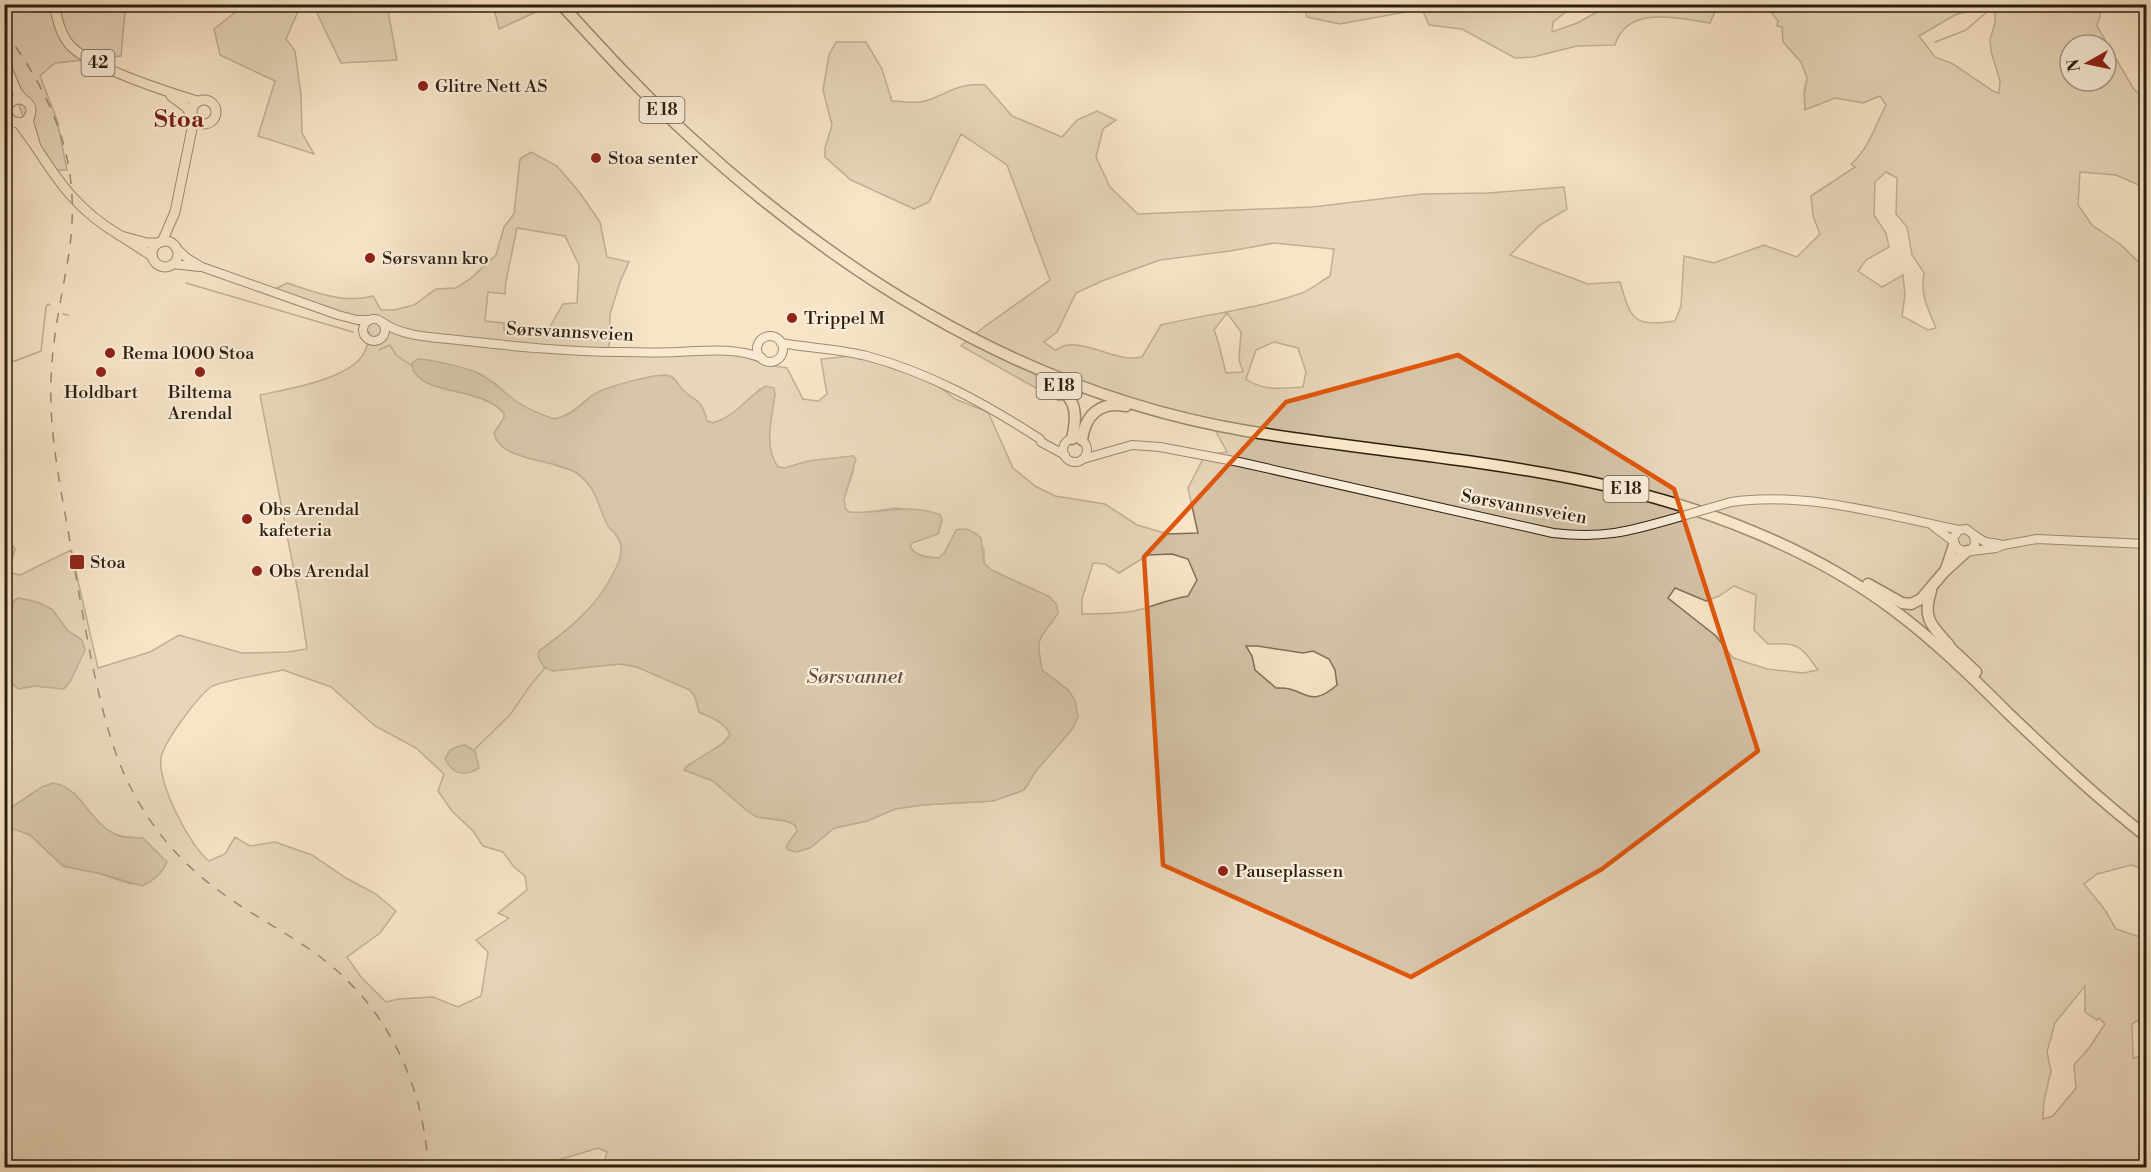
<svg xmlns="http://www.w3.org/2000/svg" width="2151" height="1172" viewBox="0 0 2151 1172" font-family="'Libre Bodoni',serif">
<style>
.green{fill:#d5c3a8;stroke:#80705a;stroke-width:1.5;fill-rule:evenodd}
.water{fill:#b2a188;stroke:#7c6d56;stroke-width:1.5}
.lines{fill:none;stroke-linecap:round;stroke-linejoin:round}
.stream{stroke:#7c6d56;stroke-width:1.5}
.secondary-casing{stroke:#2b1e0c;stroke-width:10}
.primary-casing{stroke:#2b1e0c;stroke-width:11}
.trunk-casing{stroke:#2b1e0c;stroke-width:13}
.secondary{stroke:#faeedb;stroke-width:8}
.primary{stroke:#f8e5c8;stroke-width:9}
.trunk{stroke:#f8e5c8;stroke-width:10}
.rail{stroke:#2b1e0c;stroke-width:1.5;stroke-dasharray:10 10;stroke-linecap:butt}
.secondary-bridge-casing{stroke:#2b1e0c;stroke-width:10;stroke-linecap:butt}
.secondary-bridge{stroke:#faeedb;stroke-width:8}
.marked{fill:none;stroke:#df560c;stroke-width:4.5;stroke-linejoin:round}
.poi-dot{fill:#8f2418;stroke:#faeedb;stroke-width:2}
.labels{text-anchor:middle;dominant-baseline:central;stroke-width:4.5;stroke-linejoin:round;paint-order:stroke}
.shield{fill:#faeedb;stroke:#695c4a;stroke-width:1.5}
.shield-label{font-size:16px;font-weight:bold;fill:#2b1e0c}
.poi-label{font-size:18px;fill:#2b1e0c;stroke:#faeedb;text-anchor:start}
.street-label{font-size:18px;fill:#2b1e0c;stroke:#faeedb}
.water-label{font-size:20px;font-style:italic;fill:#61523e;stroke:#faeedb}
.district-label{font-size:24px;font-weight:bold;fill:#7a1f14;stroke:#faeedb}
</style>
<rect width="100%" height="100%" fill="#f8e5c8"/>
<filter id="stains"><feTurbulence type="fractalNoise" baseFrequency=".00333" numOctaves="4"/><feColorMatrix values="0 0 0 0 .2 0 0 0 0 .09 0 0 0 0 .02 0 0 0 .5 -.17"/></filter>
<radialGradient id="worn" r=".72"><stop offset=".6" stop-color="#630" stop-opacity="0"/><stop offset="1" stop-color="#630" stop-opacity=".3"/></radialGradient>
<g class="green">
<path d="M246,4L309,5L300,7L286,39L295,51L301,95L302,133L314,154L258,136L275,81L220,55L214,29Z"/>
<path d="M4,5H123L125,12L121,56L55,63L40,76L57,120L67,170H50L33,147L5,63Z"/>
<path d="M313,5H387L397,60L341,63Z"/>
<path d="M493,5V4L551,5L499,29Z"/>
<path d="M1304,5H1575L1553,22L1552,32L1577,23L1610,5H1718L1710,23C1678,18 1627,5 1615,45L1577,46L1533,57L1515,58L1462,29L1429,25L1422,9L1340,24L1307,17Z"/>
<path d="M1766,5H2134L2102,9L2097,26L2133,88L2146,101V188L2116,175L2080,172L2078,205L2092,225L2121,245L2146,269V417L2141,430L2146,431V870L2131,865L2097,874L2084,884L2105,910L2116,929L2146,939V1015L2132,1024L2133,1058L2146,1055V1167L603,1168L607,1152L598,1148L532,1168L5,1167V824L30,835L63,866L98,873L131,884L133,837C105,839 89,813 74,793L37,790L5,812V755L13,743L5,740V646L8,667L19,689L34,686L64,688L67,630L52,609L37,602L18,598L11,602L5,614L4,526L7,539L15,549L9,572L20,575L71,550L98,668L150,652L179,635L242,653L288,652L307,649L299,597L260,395C287,389 353,379 365,351C368,346 368,338 369,332L347,317L273,290L287,283C314,292 344,304 373,296L381,310H394L414,305L436,289L456,288L470,279L496,255L504,227L514,214L520,159L531,152L557,166L580,193L600,222L607,257L629,262L620,282L610,314L609,350L734,353L768,365L787,368L803,399L818,401L827,394L821,359L852,356L923,373L955,399L988,412L1013,468L1035,486L1055,496L1105,504L1137,525L1168,534L1198,533L1188,488L1205,455L1227,452L1215,430L1190,418L1090,392L1059,401L961,346L984,327L1050,280L1007,165L961,134L929,202L914,209L851,180L825,157V148L832,125L823,90L829,55L836,42H866L882,69L892,101C902,101 916,104 925,101C948,94 959,82 985,85L1012,116L1062,137L1077,120L1097,111L1116,120L1103,129L1096,157L1110,187L1138,214L1312,207L1422,194L1488,193L1564,187L1567,209L1540,225L1510,255L1588,284L1620,282C1631,320 1633,327 1675,321L1681,306L1684,256L1714,263L1764,245L1797,257L1820,234L1813,216L1811,196L1855,167L1851,164C1868,150 1876,124 1886,105L1880,96L1863,103L1835,98L1805,110L1804,93L1807,78L1801,62L1783,42L1782,27L1777,26L1778,21ZM1982,7L1995,8V23L1990,39L1991,51L2000,81L1999,93L1993,91L1953,64L1935,57L1919,36L1955,15ZM2070,45H2106V81H2070ZM1886,172L1897,178L1896,214L1907,227L1912,255L1924,273C1920,296 1928,308 1936,328L1928,330L1902,316L1905,295L1903,275L1882,287L1858,271L1866,260L1889,247L1886,233L1874,215L1875,182ZM517,228L565,236L579,265L577,303L563,304L548,330H504V323L485,321L488,292L505,294L506,281ZM1274,243L1334,249L1330,276C1321,281 1312,289 1302,293C1257,309 1207,314 1161,325L1142,357C1118,363 1093,343 1068,345C1064,345 1059,349 1055,350L1044,342L1057,332L1076,293L1102,281L1160,260L1230,251ZM1227,313L1241,332L1239,360L1243,372L1226,373C1222,358 1220,345 1214,330ZM1274,342L1298,348L1306,372L1303,387C1282,388 1264,392 1246,379L1256,350ZM427,360L494,383L513,400L534,412L554,419C571,416 580,405 593,395C602,388 659,372 670,376C676,378 678,385 682,389C697,405 700,395 707,421L713,423C732,418 746,402 760,389L775,394C772,418 763,446 778,467L785,468L808,461L853,456V472L844,499L845,508L849,512L861,513L896,508L940,515L942,520L938,534L912,543L910,547C917,557 927,557 939,558L945,552L956,531L984,549V563L991,570L1050,597L1052,622C1034,643 1038,645 1042,670L1068,690L1073,728L1036,771L1024,790L993,801L922,805L895,809L867,821L834,828L810,848L795,825L786,821L757,817L713,781L684,770L722,744L730,735C726,722 710,718 699,712L695,697L690,690L637,667L620,664L587,666L547,645C573,628 626,579 621,546C619,534 609,529 605,519C600,502 592,483 576,473C570,469 562,468 555,465C534,455 514,443 494,433L504,418V413C479,387 438,397 413,371ZM1172,554L1188,559L1197,580L1188,596C1169,599 1152,607 1134,611C1117,614 1099,614 1082,614V599L1093,563L1105,564L1119,573L1148,555ZM1734,586L1756,595L1754,630L1768,644C1799,643 1800,645 1818,670L1803,673L1767,669L1733,658L1716,636L1668,598L1675,588L1706,601L1719,596ZM1246,646H1257L1303,653L1313,651L1329,659L1335,670L1337,685C1307,711 1306,686 1276,688L1255,670L1252,656ZM283,670L331,687L375,726L416,748L444,774L438,791L452,811L473,831L483,846L503,852L514,867L525,876L527,890L498,913L509,918L476,940L488,952L481,996L458,1007L433,997L399,999L386,1002L361,977L347,957L380,933L396,911L376,894L346,878L312,855L275,842L250,846L235,837L225,854L209,861C189,845 158,784 161,758C163,743 198,696 211,687C220,681 270,673 283,670ZM2085,986V1012L2097,1020L2099,1018L2105,1024L2089,1048L2074,1065L2076,1088L2053,1116L2043,1119L2044,1101L2051,1071L2047,1052L2055,1023Z"/>
</g>
<g class="water">
<path d="M418,359C432,360 465,367 478,373C491,379 500,389 512,398C524,408 539,414 554,419C571,416 580,405 593,395C602,388 659,372 669,376C676,378 678,385 682,389C697,405 700,395 707,421L713,423C735,417 747,397 766,386L774,388L775,394C772,418 763,446 778,467L785,468L808,461L853,456L856,459L844,499L845,508L849,512C879,515 911,502 940,515L942,520L938,534L912,543L910,547C917,557 927,558 939,558L945,552L956,530C967,527 973,531 981,538L984,563L991,570L1050,597L1057,605L1058,613C1039,643 1035,632 1042,670L1068,690L1075,700L1078,717L1073,728L1036,771L1024,790L993,801L922,805L895,809L867,821L834,828L810,848L797,852L788,850L786,846L797,831L795,825L786,821L757,817L747,811L713,781L684,770L687,766L722,744L730,735C726,722 710,717 699,712L695,697L690,690L637,667L620,664L553,671L544,667L538,657L539,651C569,629 597,607 614,572C619,562 623,554 620,542C618,534 610,531 607,524C597,505 597,487 577,473C557,459 499,462 494,433L504,418V413C496,404 482,398 471,395C454,390 412,387 412,363Z"/>
<path d="M18,598L37,602L52,609L67,630L82,640L85,650L71,680L64,689L34,686L19,689L13,685C7,662 0,612 18,598Z"/>
<path d="M465,745L475,751L479,768C464,777 454,775 445,759C449,749 454,747 465,745Z"/>
<path d="M53,783C83,788 90,825 119,836C126,839 135,837 143,838L167,862C162,874 153,881 142,886L98,873L63,866L30,835L5,826V812L42,787Z"/>
</g>
<g class="lines">
<g class="stream">
<path d="M1935,42L1966,30L1996,4"/>
<path d="M186,283L353,332"/>
<path d="M63,314L68,315"/>
<path d="M379,350L390,345L396,355L412,366"/>
<path d="M4,357L15,361L41,351L46,307L48,304L50,305"/>
<path d="M474,750L510,715L529,687L545,668"/>
</g>
<g class="secondary-casing">
<g id="secondary">
<path d="M176,248L187,258L202,267L338,315L357,320H369"/>
<path d="M173,264L199,267"/>
<circle cx="374" cy="330" r="11"/>
<path d="M382,322C403,337 432,337 457,340C512,346 566,352 621,352C639,352 658,353 676,352C705,351 734,347 762,358"/>
<circle cx="770" cy="349" r="13"/>
<path d="M781,343C810,348 839,349 867,356C930,373 986,404 1040,439L1041,442L1065,455"/>
<circle cx="1075" cy="450" r="12"/>
<path d="M1083,459L1132,445L1160,447L1239,462L1553,533C1605,539 1630,531 1679,517"/>
<path d="M1731,502C1805,491 1886,515 1959,530"/>
<path d="M1933,526L1953,541"/>
<path d="M1974,535L1985,542L1999,544"/>
<path d="M1970,550L1975,545L1974,535L1966,529L1959,530L1953,538L1956,547L1964,552L1996,548L2003,545L2037,539L2146,544"/>
</g>
</g>
<g class="primary-casing">
<g id="primary">
<path d="M54,4C57,18 60,33 69,44C87,66 168,92 197,101"/>
<path d="M4,61L17,92L24,100"/>
<path d="M171,96L186,107L192,116"/>
<circle cx="19" cy="111" r="12"/>
<circle cx="204" cy="112" r="12"/>
<path d="M18,122L36,147L29,123V116"/>
<path d="M36,147C61,186 80,212 121,236"/>
<circle cx="165" cy="254" r="13"/>
<path d="M162,242L175,212L194,119"/>
<path d="M152,256L121,236L147,243H158"/>
</g>
</g>
<g class="trunk-casing">
<g id="trunk">
<path d="M561,4C603,50 644,95 690,137C848,282 1032,395 1247,431C1417,459 1593,464 1754,532C1802,552 1849,577 1891,608C1933,639 1971,676 2008,713C2053,756 2097,798 2146,836"/>
<path d="M1047,380C1075,396 1079,409 1072,439"/>
<path d="M1082,440C1085,415 1100,401 1126,406"/>
<path d="M1946,569L1954,545"/>
<path d="M1868,584L1902,603L1911,604L1921,599L1944,572L1967,551"/>
<path d="M1931,591C1922,618 1931,625 1949,645"/>
<path d="M1943,641L1976,672"/>
</g>
</g>
<use href="#secondary" class="secondary"/>
<use href="#primary" class="primary"/>
<use href="#trunk" class="trunk"/>
<path class="rail" d="M4,30C56,102 82,164 69,253C62,296 52,338 51,381C49,435 61,489 70,542C77,582 84,623 92,663C102,708 111,751 133,792C154,832 185,867 222,893C253,916 288,933 319,956C387,1007 424,1084 428,1168"/>
<g class="secondary-bridge-casing">
<path id="secondary-bridge" d="M1679,517L1731,502"/>
</g>
<use href="#secondary-bridge" class="secondary-bridge"/>
</g>
<path d="M0 0H2151V1172H0ZM1458,355L1674,489L1758,751L1602,869L1411,977L1163,865L1144,557L1286,402Z" fill="#f8e5c8" fill-opacity=".55" fill-rule="evenodd"/>
<path class="marked" d="M1458,355L1674,489L1758,751L1602,869L1411,977L1163,865L1144,557L1286,402Z"/>
<g class="poi-dot">
<circle cx="423" cy="86" r="6"/>
<circle cx="596" cy="158" r="6"/>
<circle cx="370" cy="258" r="6"/>
<circle cx="792" cy="318" r="6"/>
<circle cx="110" cy="353" r="6"/>
<circle cx="101" cy="372" r="6"/>
<circle cx="200" cy="372" r="6"/>
<circle cx="247" cy="519" r="6"/>
<rect x="69" y="554" width="16" height="16" rx="3"/>
<circle cx="257" cy="571" r="6"/>
<circle cx="1223" cy="871" r="6"/>
</g>
<g class="labels">
<g class="shield">
<rect x="81.5" y="50" width="33" height="26" rx="4.5"/>
<rect x="639.5" y="97" width="45" height="26" rx="4.5"/>
<rect x="1036.5" y="373" width="45" height="26" rx="4.5"/>
<rect x="1603.5" y="476" width="45" height="26" rx="4.5"/>
</g>
<g class="shield-label">
<text x="98" y="63">42</text>
<text x="662" y="110">E 18</text>
<text x="1059" y="386">E 18</text>
<text x="1626" y="489">E 18</text>
</g>
<g class="poi-label">
<text x="435" y="86">Glitre Nett AS</text>
<text x="608" y="158">Stoa senter</text>
<text x="382" y="258">Sørsvann kro</text>
<text x="804" y="318">Trippel M</text>
<text x="122" y="353">Rema 1000 Stoa</text>
<text x="101" y="392" text-anchor="middle">Holdbart</text>
<text x="200" y="392" text-anchor="middle">Biltema<tspan x="200" dy="21">Arendal</tspan></text>
<text x="259" y="509">Obs Arendal<tspan x="259" dy="21">kafeteria</tspan></text>
<text x="90" y="562">Stoa</text>
<text x="269" y="571">Obs Arendal</text>
<text x="1235" y="871">Pauseplassen</text>
</g>
<g class="street-label">
<text transform="translate(570 332) rotate(3)">Sørsvannsveien</text>
<text transform="translate(1524 507) rotate(10)">Sørsvannsveien</text>
</g>
<g class="water-label">
<text x="855" y="677">Sørsvannet</text>
</g>
<g class="district-label">
<text x="179" y="120">Stoa</text>
</g>
</g>
<rect width="2151" height="1172" fill="none" stroke="#f8e5c8" stroke-width="24"/>
<rect x="6" y="6" width="2139" height="1160" fill="none" stroke="#2b1e0c" stroke-width="3"/>
<rect x="12" y="12" width="2127" height="1148" fill="none" stroke="#2b1e0c" stroke-width="1.5"/>
<g transform="translate(2088 63) rotate(261)"><circle r="28" fill="#faeedb" stroke="#a79b88" stroke-width="1.5"/>
<path d="M0-4.5L10 22L0 15L-10 22Z" fill="#8f2418"/>
<text y="-9" font-size="16" font-weight="bold" text-anchor="middle" fill="#2b1e0c">N</text>
</g>
<rect width="100%" height="100%" filter="url(#stains)"/>
<rect width="100%" height="100%" fill="url(#worn)"/>
</svg>
